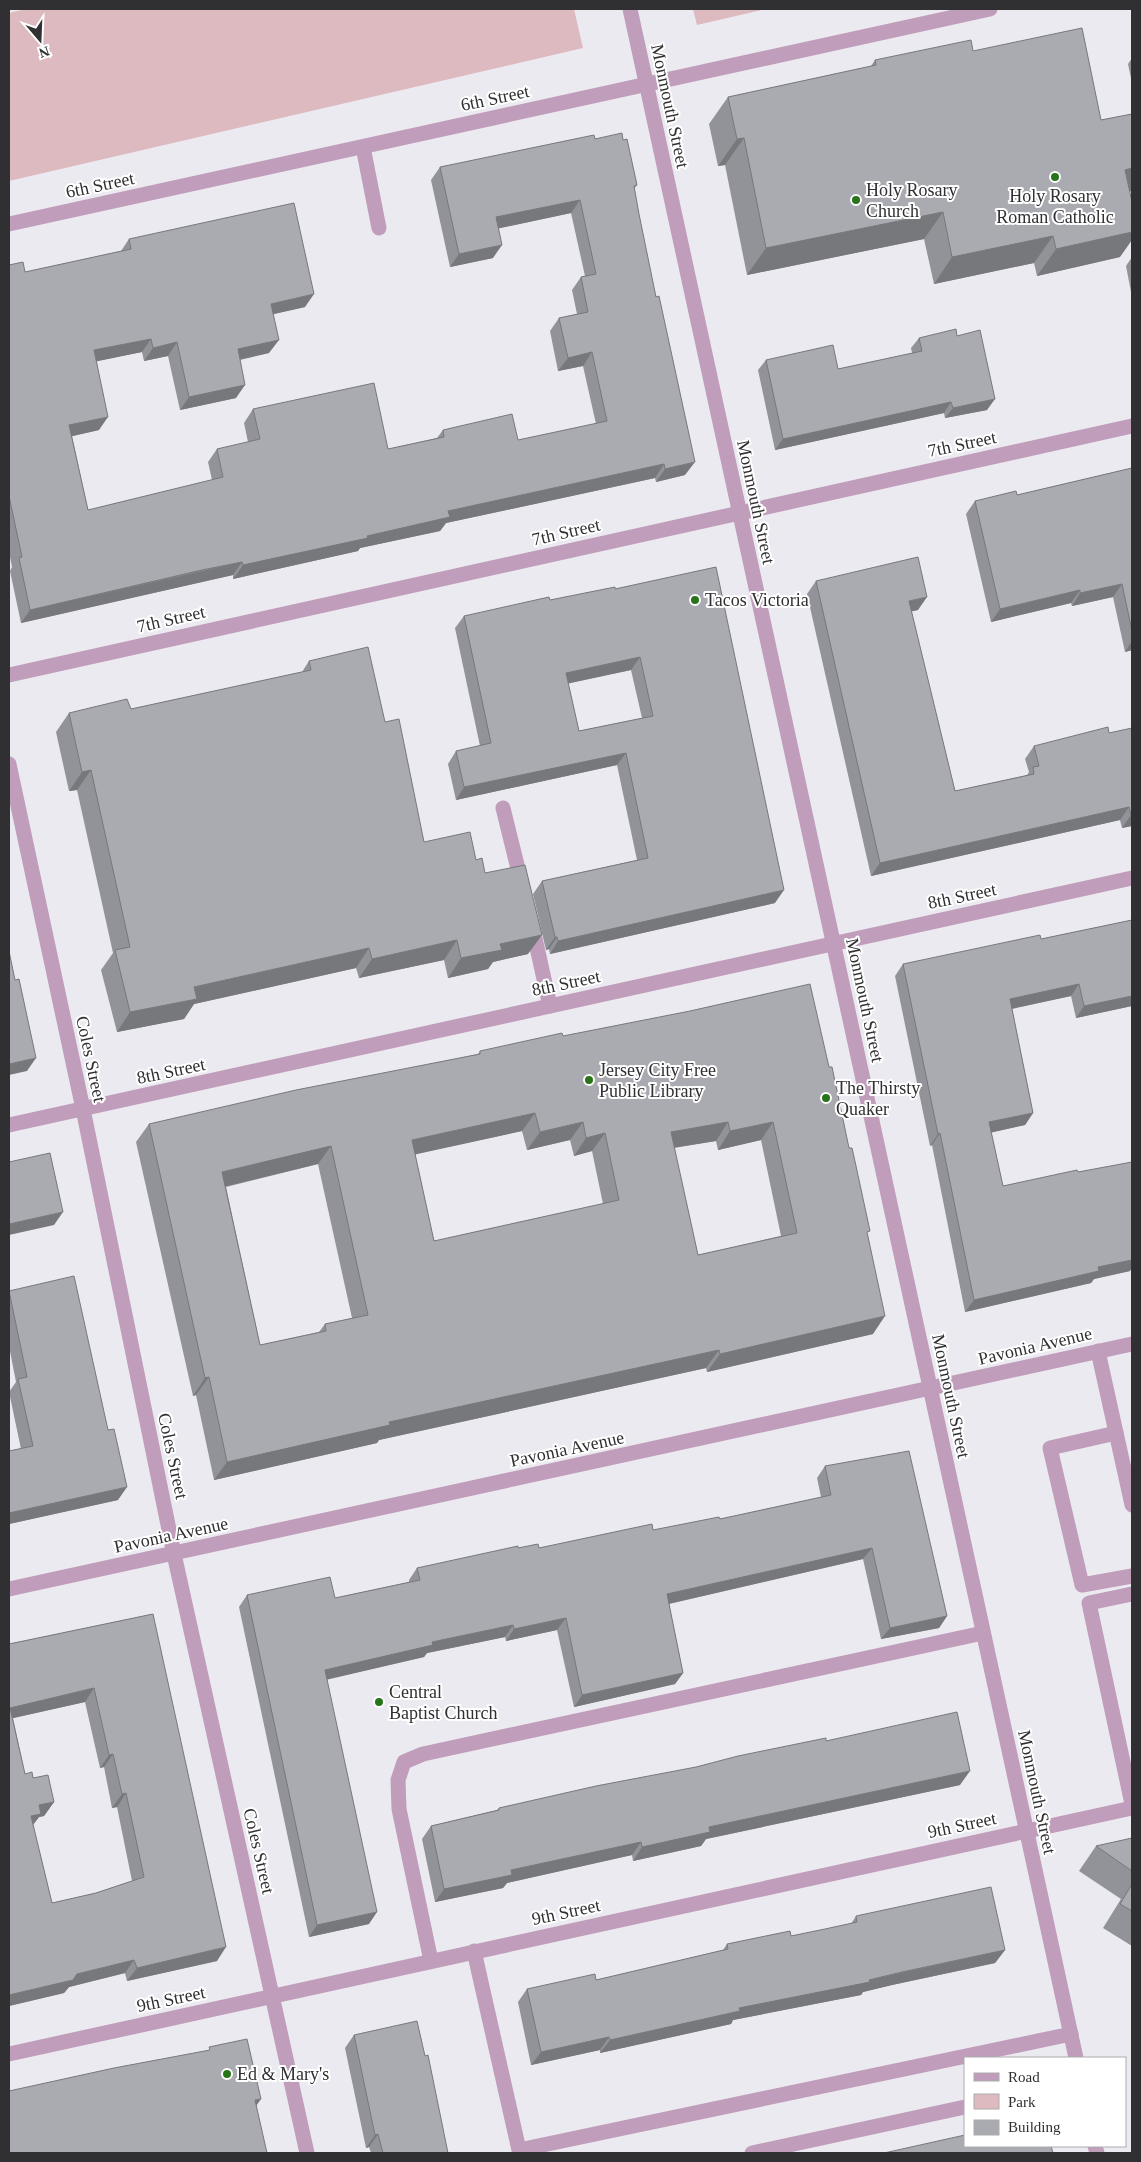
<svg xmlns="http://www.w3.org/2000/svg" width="1141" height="2162" viewBox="0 0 1141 2162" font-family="Georgia,serif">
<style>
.green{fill:#ddb9c0}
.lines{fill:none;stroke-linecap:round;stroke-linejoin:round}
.minor{stroke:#c09dba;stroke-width:15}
.wall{fill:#919398;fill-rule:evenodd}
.shaded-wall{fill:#76787c}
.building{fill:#a9abb1;stroke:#76787c;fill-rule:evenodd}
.poi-dot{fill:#287419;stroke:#fff;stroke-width:2}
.labels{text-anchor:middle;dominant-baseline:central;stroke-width:4;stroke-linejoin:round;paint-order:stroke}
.street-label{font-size:18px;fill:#302f31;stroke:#fff}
.poi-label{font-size:18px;fill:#302f31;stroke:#fff;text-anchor:start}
</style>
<rect width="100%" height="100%" fill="#eceaf1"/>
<g class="green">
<path d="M26,9H574L583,48L9,181V13Z"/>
<path d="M693,9H766L697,25Z"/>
</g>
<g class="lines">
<g class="minor">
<path d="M630,9L1076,2058"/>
<path d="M363,147L379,228"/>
<path d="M9,224L990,9"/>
<path d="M9,675L1132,426"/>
<path d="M9,764L83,1109L174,1554L307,2153"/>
<path d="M503,808L522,885"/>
<path d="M532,925L550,1006"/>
<path d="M9,1125L1132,878"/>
<path d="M1098,1351L1132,1505"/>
<path d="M1116,1433L1050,1448L1082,1585L1132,1576"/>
<path d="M9,1589L1132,1344"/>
<path d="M1132,1594L1089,1603L1132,1804"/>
<path d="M474,1951L519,2150L1071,2034"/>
<path d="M431,1961L399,1809L398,1780L404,1762L423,1754L983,1633"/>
<path d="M9,2054L1132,1808"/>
<path d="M1095,2146L1097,2153"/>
<path d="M752,2153L965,2107"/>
</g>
</g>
<g class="wall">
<path d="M973,51L1101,120L1132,114V191H1130L1120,257L1037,276L1034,263L934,284L924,239L747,275L725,165L718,166L709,124L728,97L871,66L875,60Z"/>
<path d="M1132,58V83L1128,64Z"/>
<path d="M595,139L623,140L637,185L634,189L685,475L656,482L655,478L446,523L440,531L360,548L358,551L233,579V575L193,584L21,623L10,571L12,567L9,552V265L25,272L121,251L129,239L305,307L273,314L269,353L240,360L236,398L180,410L168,356L144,361L142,352L96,361L99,430L72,436L88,510L212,480L208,462L217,449L248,442L244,423L253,409L388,449L437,438L443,430L518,440L596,424L583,366L558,371L550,331L559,318L577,314L572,290L581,277L585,276L571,213L499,228L493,258L450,267L431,180L440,167Z"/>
<path d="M1132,257V297L1126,266Z"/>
<path d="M957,336L987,410L945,418L944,413L775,450L758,370L766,360L838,369L912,353L911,348L919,338Z"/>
<path d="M1132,468V650L1125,652L1113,597L1072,606L1071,603L991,622L966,514L975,501L1017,495Z"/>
<path d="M816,581L918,610L911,611L955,791L1027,775L1029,772L1025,759L1034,746L1109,733L1132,728V826L1122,828L1120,820L871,876L807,594Z"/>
<path d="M615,589L775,903L550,954L549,949L546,950L533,894L542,881L637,860L617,765L456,800L448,764L456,751L480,746L455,628L464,616ZM631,670L642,718L579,731L568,683Z"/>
<path d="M309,661L385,722L424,842L476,860L485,873L528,954L493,962L488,969L448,978L444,960L359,978L356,968L194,1004L184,1019L117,1032L101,970L113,953L77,790L69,791L56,732L69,713L131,709L302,672Z"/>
<path d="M1132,920V1006L1076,1018L1071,996L1012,1009L1033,1113L1025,1125L991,1132L1003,1186L1078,1172L1130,1271L1094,1279L1091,1283L965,1312L932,1145L930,1146L895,976L903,964L1041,939Z"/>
<path d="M563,1036L829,1067L867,1235L873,1334L707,1372L706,1368L379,1440L377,1443L214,1480L196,1395L193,1396L136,1142L149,1124L478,1054L480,1051ZM522,1131L527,1150L570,1140L574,1156L592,1151L603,1204L434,1241L415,1154ZM761,1140L781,1236L698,1255L674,1148L716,1141L718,1150ZM318,1164L352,1318L325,1324L319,1332L260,1345L226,1187Z"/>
<path d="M9,1291L118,1500L9,1524V1451L21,1449L9,1392L16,1382L9,1346Z"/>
<path d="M825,1466L947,1616L939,1628L881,1639L863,1559L669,1604L683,1673L675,1684L574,1707L557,1630L506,1641L505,1637L427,1653L424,1657L327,1679L369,1924L309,1937L239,1607L247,1595L335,1598L409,1582V1580L417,1568L518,1548H539L720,1519L821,1497L817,1478Z"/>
<path d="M153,1614L217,1961L127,1981L125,1973L69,1987L64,1993L9,2006V1644ZM85,1702L100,1768L104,1767L112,1808L117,1807L132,1881L96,1893L52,1903L33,1825L39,1817L44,1816L54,1802L33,1778L25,1774L13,1718Z"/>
<path d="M826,1741L960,1785L706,1839L701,1846L633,1861L632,1855L507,1883L503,1888L435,1902L422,1839L431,1826L497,1810L499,1808Z"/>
<path d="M1132,1838V1946L1103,1928L1121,1899L1079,1871L1096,1846Z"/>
<path d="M856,1916L1005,1950L995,1963L892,1985L863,1992L861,1995L733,2020L731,2024L600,2053V2050L531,2065L518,2002L527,1989L596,1980L723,1950L727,1944L791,1936L851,1924Z"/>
<path d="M354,2035L448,2153H371L369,2147L366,2148L345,2048Z"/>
</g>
<g class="shaded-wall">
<path d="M744,138L725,165L718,166L737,139Z"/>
<path d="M1132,168V191L1107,197L1125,170Z"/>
<path d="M580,200L571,213L487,231L496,217Z"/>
<path d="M943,212L924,239L747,275L766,248Z"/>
<path d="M1132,232V240L1120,257L1037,276L1056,249Z"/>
<path d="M1053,236L1034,263L934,284L952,257Z"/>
<path d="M502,245L493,258L450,267L459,254Z"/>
<path d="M314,294L305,307L261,317L271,304Z"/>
<path d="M151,339L142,352L84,364L94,350Z"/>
<path d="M279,340L269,353L228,362L238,349Z"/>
<path d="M177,342L168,356L144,361L153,348Z"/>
<path d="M592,352L583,366L558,371L568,358Z"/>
<path d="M245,385L236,398L180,410L189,397Z"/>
<path d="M995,399L987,410L945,418L953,408Z"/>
<path d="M951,402L944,413L775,450L783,439Z"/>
<path d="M108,417L99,430L60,439L69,425Z"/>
<path d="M695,462L685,475L656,482L665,469Z"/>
<path d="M664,464L655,478L446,523L440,531L360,548L358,551L233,579L243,565L367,536L448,511Z"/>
<path d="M242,562L233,575L21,623L30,610Z"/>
<path d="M1122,584L1113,597L1072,606L1080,593Z"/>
<path d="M1080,590L1071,603L991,622L1000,609Z"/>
<path d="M927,597L918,610L900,614L909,601Z"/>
<path d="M1132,641V650L1125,652Z"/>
<path d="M640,657L631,670L557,686L566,673Z"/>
<path d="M626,753L617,765L456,800L464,787Z"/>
<path d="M91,770L77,790L69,791L82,772Z"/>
<path d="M1129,807L1120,820L871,876L880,863Z"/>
<path d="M1131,815H1132V826L1122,828Z"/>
<path d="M784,890L775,903L550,954L558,941Z"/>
<path d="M542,935L528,954L493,962L488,969L448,978L461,958L500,944Z"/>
<path d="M555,937H557L549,949L546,950Z"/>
<path d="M457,940L444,960L359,978L372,959Z"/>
<path d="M369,948L356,968L194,1004L184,1019L117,1032L130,1012L194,987Z"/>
<path d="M1079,984L1071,996L1001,1011L1010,999Z"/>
<path d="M1132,996V1006L1076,1018L1084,1006Z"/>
<path d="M36,1058L27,1071L9,1075V1064Z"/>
<path d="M535,1113L522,1131L399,1158L412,1140Z"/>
<path d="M1033,1113L1025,1125L981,1135L989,1122Z"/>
<path d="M583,1122L570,1140L527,1150L540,1132Z"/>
<path d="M728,1122L716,1141L658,1150L671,1132Z"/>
<path d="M773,1122L761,1140L718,1150L730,1131Z"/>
<path d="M605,1133L592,1151L574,1156L586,1138Z"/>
<path d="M940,1133L932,1145L930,1146L938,1134Z"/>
<path d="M331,1146L318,1164L210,1190L222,1172Z"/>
<path d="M63,1212L54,1225L9,1235V1224Z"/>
<path d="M1132,1258V1268L1130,1271L1094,1279L1091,1283L965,1312L974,1300Z"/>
<path d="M885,1316L873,1334L707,1372L720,1354Z"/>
<path d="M719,1350L706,1368L379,1440L377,1443L214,1480L227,1462L389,1422Z"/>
<path d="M209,1377L196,1395L193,1396L205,1378Z"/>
<path d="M127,1487L118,1500L9,1524V1513Z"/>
<path d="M872,1548L863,1559L659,1606L667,1594Z"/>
<path d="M947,1616L939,1628L881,1639L890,1628Z"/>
<path d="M566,1618L557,1630L506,1641L514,1629Z"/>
<path d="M513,1625L505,1637L427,1653L424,1657L317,1682L325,1670L432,1642Z"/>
<path d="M683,1673L675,1684L574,1707L582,1695Z"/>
<path d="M94,1688L85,1702L9,1719L10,1708Z"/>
<path d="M113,1754L104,1767L100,1768L109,1755Z"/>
<path d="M970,1771L960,1785L706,1839L701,1846L633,1861L642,1847L709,1827Z"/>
<path d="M126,1793L117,1807L112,1808L122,1794Z"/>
<path d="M54,1802L44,1816L39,1817L31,1827L22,1829L39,1805Z"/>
<path d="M641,1842L632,1855L507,1883L503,1888L435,1902L444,1889L511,1870Z"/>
<path d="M377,1912L369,1924L309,1937L317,1925Z"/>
<path d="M226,1947L217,1961L127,1981L137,1968Z"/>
<path d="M1005,1950L995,1963L892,1985L863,1992L861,1995L733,2020L731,2024L600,2053L610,2040L739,2008L869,1980Z"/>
<path d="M134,1960L125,1973L69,1987L64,1993L9,2006V1995L77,1974Z"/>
<path d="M609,2037L600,2050L531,2065L541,2052Z"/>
<path d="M261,2099L252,2112L255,2100Z"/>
<path d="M378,2134L369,2147L366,2148L375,2135Z"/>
</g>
<g class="building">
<path d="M1082,28L1101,120L1132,114V168L1125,170L1132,202V232L1056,249L1053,236L952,257L943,212L766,248L744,138L737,139L728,97L876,65L875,60L971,40L973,51Z"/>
<path d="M622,133L623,140L627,139L637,185L634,186L639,214L656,297L659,296L695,462L665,469L664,464L448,511L450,517L367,536L368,538L243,565L242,562L202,570L30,610L19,558L22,557L9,496V265L23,262L25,272L131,249L129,239L294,203L314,294L271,304L279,340L238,349L245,385L189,397L177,342L153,348L151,339L94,350L108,417L69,425L88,510L223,477L217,449L260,439L253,409L374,383L388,449L444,437L443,430L512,414L518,440L607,421L592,352L568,358L559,318L588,312L581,277L596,274L580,200L496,217L502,245L459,254L440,167L594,135L595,139Z"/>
<path d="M956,329L957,336L980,330L995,399L953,408L951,402L783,439L766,360L833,345L838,369L922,351L919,338Z"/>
<path d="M1132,468V631L1122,584L1080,593V590L1000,609L975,501L1016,491L1017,495Z"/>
<path d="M918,557L927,597L909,601L955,791L1034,774L1033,767L1039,766L1034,746L1108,727L1109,733L1132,728V815H1131L1129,807L880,863L816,581Z"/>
<path d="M716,567L784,890L558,941L557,937H555L542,881L648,858L626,753L464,787L456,751L491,743L464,616L549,597L550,600L615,587V589ZM640,657L653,716L579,731L566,673Z"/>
<path d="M368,647L385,722L399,719L424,842L470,832L476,860L482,858L485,873L525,865L542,935L500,944L502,950L461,958L457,940L372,959L369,948L194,987L197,999L130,1012L115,950L130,947L91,770L82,772L69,713L127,699L131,709L311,670L309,661Z"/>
<path d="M1132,920V996L1084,1006L1079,984L1010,999L1033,1113L989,1122L1003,1186L1077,1170L1078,1172L1132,1162V1260L1098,1267L1099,1271L974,1300L940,1133L938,1134L903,964L1040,935L1041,939Z"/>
<path d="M9,951L15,980L19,979L36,1058L9,1064Z"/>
<path d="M810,984L829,1067H832L849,1148H852L856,1166L870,1231L867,1232L885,1316L720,1354L719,1350L389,1422L390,1425L227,1462L209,1377L205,1378L149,1124L296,1090L480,1054V1051L562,1033L563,1036L690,1011ZM535,1113L540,1132L583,1122L586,1138L605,1133L619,1200L434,1241L412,1140ZM728,1122L730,1131L773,1122L797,1233L698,1255L671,1132ZM331,1146L368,1315L325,1324L326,1331L260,1345L222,1172Z"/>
<path d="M50,1153L63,1212L9,1224V1162Z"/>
<path d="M74,1276L108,1430L114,1429L127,1487L9,1513V1451L33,1446L18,1379L27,1377L9,1291Z"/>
<path d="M909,1451L947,1616L890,1628L872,1548L667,1594L683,1673L582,1695L566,1618L514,1629L513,1625L432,1642L433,1645L325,1670L377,1912L317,1925L247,1595L330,1577L335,1598L420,1580L417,1568L518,1546V1548L538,1544L539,1548L652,1524L653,1530L719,1517L720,1519L831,1495L825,1466Z"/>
<path d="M153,1614L226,1947L137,1968L134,1960L77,1974L73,1980L9,1995V1644ZM94,1688L109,1755L113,1754L122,1794L126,1793L144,1877L96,1893L52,1903L31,1816L41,1814L39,1805L54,1802L48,1775L33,1778L32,1772L25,1774L10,1708Z"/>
<path d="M957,1712L970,1771L709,1827L710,1832L642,1847L641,1842L511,1870L512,1875L444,1889L431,1826L499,1810V1808L596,1786L696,1767L738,1756L826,1738V1741Z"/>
<path d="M1132,1838V1871L1096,1846Z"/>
<path d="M1132,1884V1911L1120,1904Z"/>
<path d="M991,1887L1005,1950L902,1972L869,1980L870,1982L739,2008L740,2011L610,2040L609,2037L541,2052L527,1989L595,1974L596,1980L728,1949L727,1944L790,1931L791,1936L825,1929L857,1922L856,1916Z"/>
<path d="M417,2021L425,2056L428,2055L448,2153H383L378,2134L375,2135L354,2035Z"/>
<path d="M247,2039L261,2099L255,2100L267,2153H9V2091L114,2068L210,2050L209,2047Z"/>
<path d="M965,2135V2146H1051L1053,2153H884Z"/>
</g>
<g class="poi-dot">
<circle cx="1055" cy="177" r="5"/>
<circle cx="856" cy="200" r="5"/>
<circle cx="695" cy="600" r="5"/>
<circle cx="589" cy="1080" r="5"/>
<circle cx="826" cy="1098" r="5"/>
<circle cx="379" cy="1702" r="5"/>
<circle cx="227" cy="2074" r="5"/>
</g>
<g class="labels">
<g class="street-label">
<text transform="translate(495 98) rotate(-12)">6th Street</text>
<text transform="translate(670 106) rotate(78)">Monmouth Street</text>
<text transform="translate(100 185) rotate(-12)">6th Street</text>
<text transform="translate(962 444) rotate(-12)">7th Street</text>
<text transform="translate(756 502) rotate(78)">Monmouth Street</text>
<text transform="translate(566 532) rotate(-13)">7th Street</text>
<text transform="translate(171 619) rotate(-13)">7th Street</text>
<text transform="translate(962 896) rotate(-12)">8th Street</text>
<text transform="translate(566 983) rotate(-12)">8th Street</text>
<text transform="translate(865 1000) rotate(78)">Monmouth Street</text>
<text transform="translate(91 1059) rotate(78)">Coles Street</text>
<text transform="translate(171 1071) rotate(-12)">8th Street</text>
<text transform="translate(1035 1346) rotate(-13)">Pavonia Avenue</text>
<text transform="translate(951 1396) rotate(78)">Monmouth Street</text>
<text transform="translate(567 1449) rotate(-12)">Pavonia Avenue</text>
<text transform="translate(173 1456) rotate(78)">Coles Street</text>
<text transform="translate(171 1535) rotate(-12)">Pavonia Avenue</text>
<text transform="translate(1037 1792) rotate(78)">Monmouth Street</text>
<text transform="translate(962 1825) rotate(-12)">9th Street</text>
<text transform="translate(259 1851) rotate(77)">Coles Street</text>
<text transform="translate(566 1912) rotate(-12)">9th Street</text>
<text transform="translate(171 1999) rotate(-12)">9th Street</text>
</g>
<g class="poi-label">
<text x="866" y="190">Holy Rosary<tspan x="866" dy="21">Church</tspan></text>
<text x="1055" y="196" text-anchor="middle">Holy Rosary<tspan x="1055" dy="21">Roman Catholic</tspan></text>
<text x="705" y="600">Tacos Victoria</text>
<text x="599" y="1070">Jersey City Free<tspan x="599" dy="21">Public Library</tspan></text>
<text x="836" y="1088">The Thirsty<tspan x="836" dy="21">Quaker</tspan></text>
<text x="389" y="1692">Central<tspan x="389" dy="21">Baptist Church</tspan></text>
<text x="237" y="2074">Ed &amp; Mary's</text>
</g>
</g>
<rect width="1141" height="2162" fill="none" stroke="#302f31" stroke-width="20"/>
<rect x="964" y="2057" width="162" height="90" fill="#ffffff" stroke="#acacad"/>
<rect x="974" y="2073" width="25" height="8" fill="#c09dba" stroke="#acacad"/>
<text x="1008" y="2082" font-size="15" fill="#302f31">Road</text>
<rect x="974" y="2094" width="25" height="15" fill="#ddb9c0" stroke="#acacad"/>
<text x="1008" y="2107" font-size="15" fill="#302f31">Park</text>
<rect x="974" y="2120" width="25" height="15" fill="#a9abb1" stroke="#acacad"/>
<text x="1008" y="2132" font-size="15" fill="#302f31">Building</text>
<g transform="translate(40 40) rotate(161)" stroke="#ffffff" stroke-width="4" paint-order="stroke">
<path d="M0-4L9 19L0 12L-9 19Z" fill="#302f31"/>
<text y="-8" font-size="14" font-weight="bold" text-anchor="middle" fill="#302f31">N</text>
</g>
</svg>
